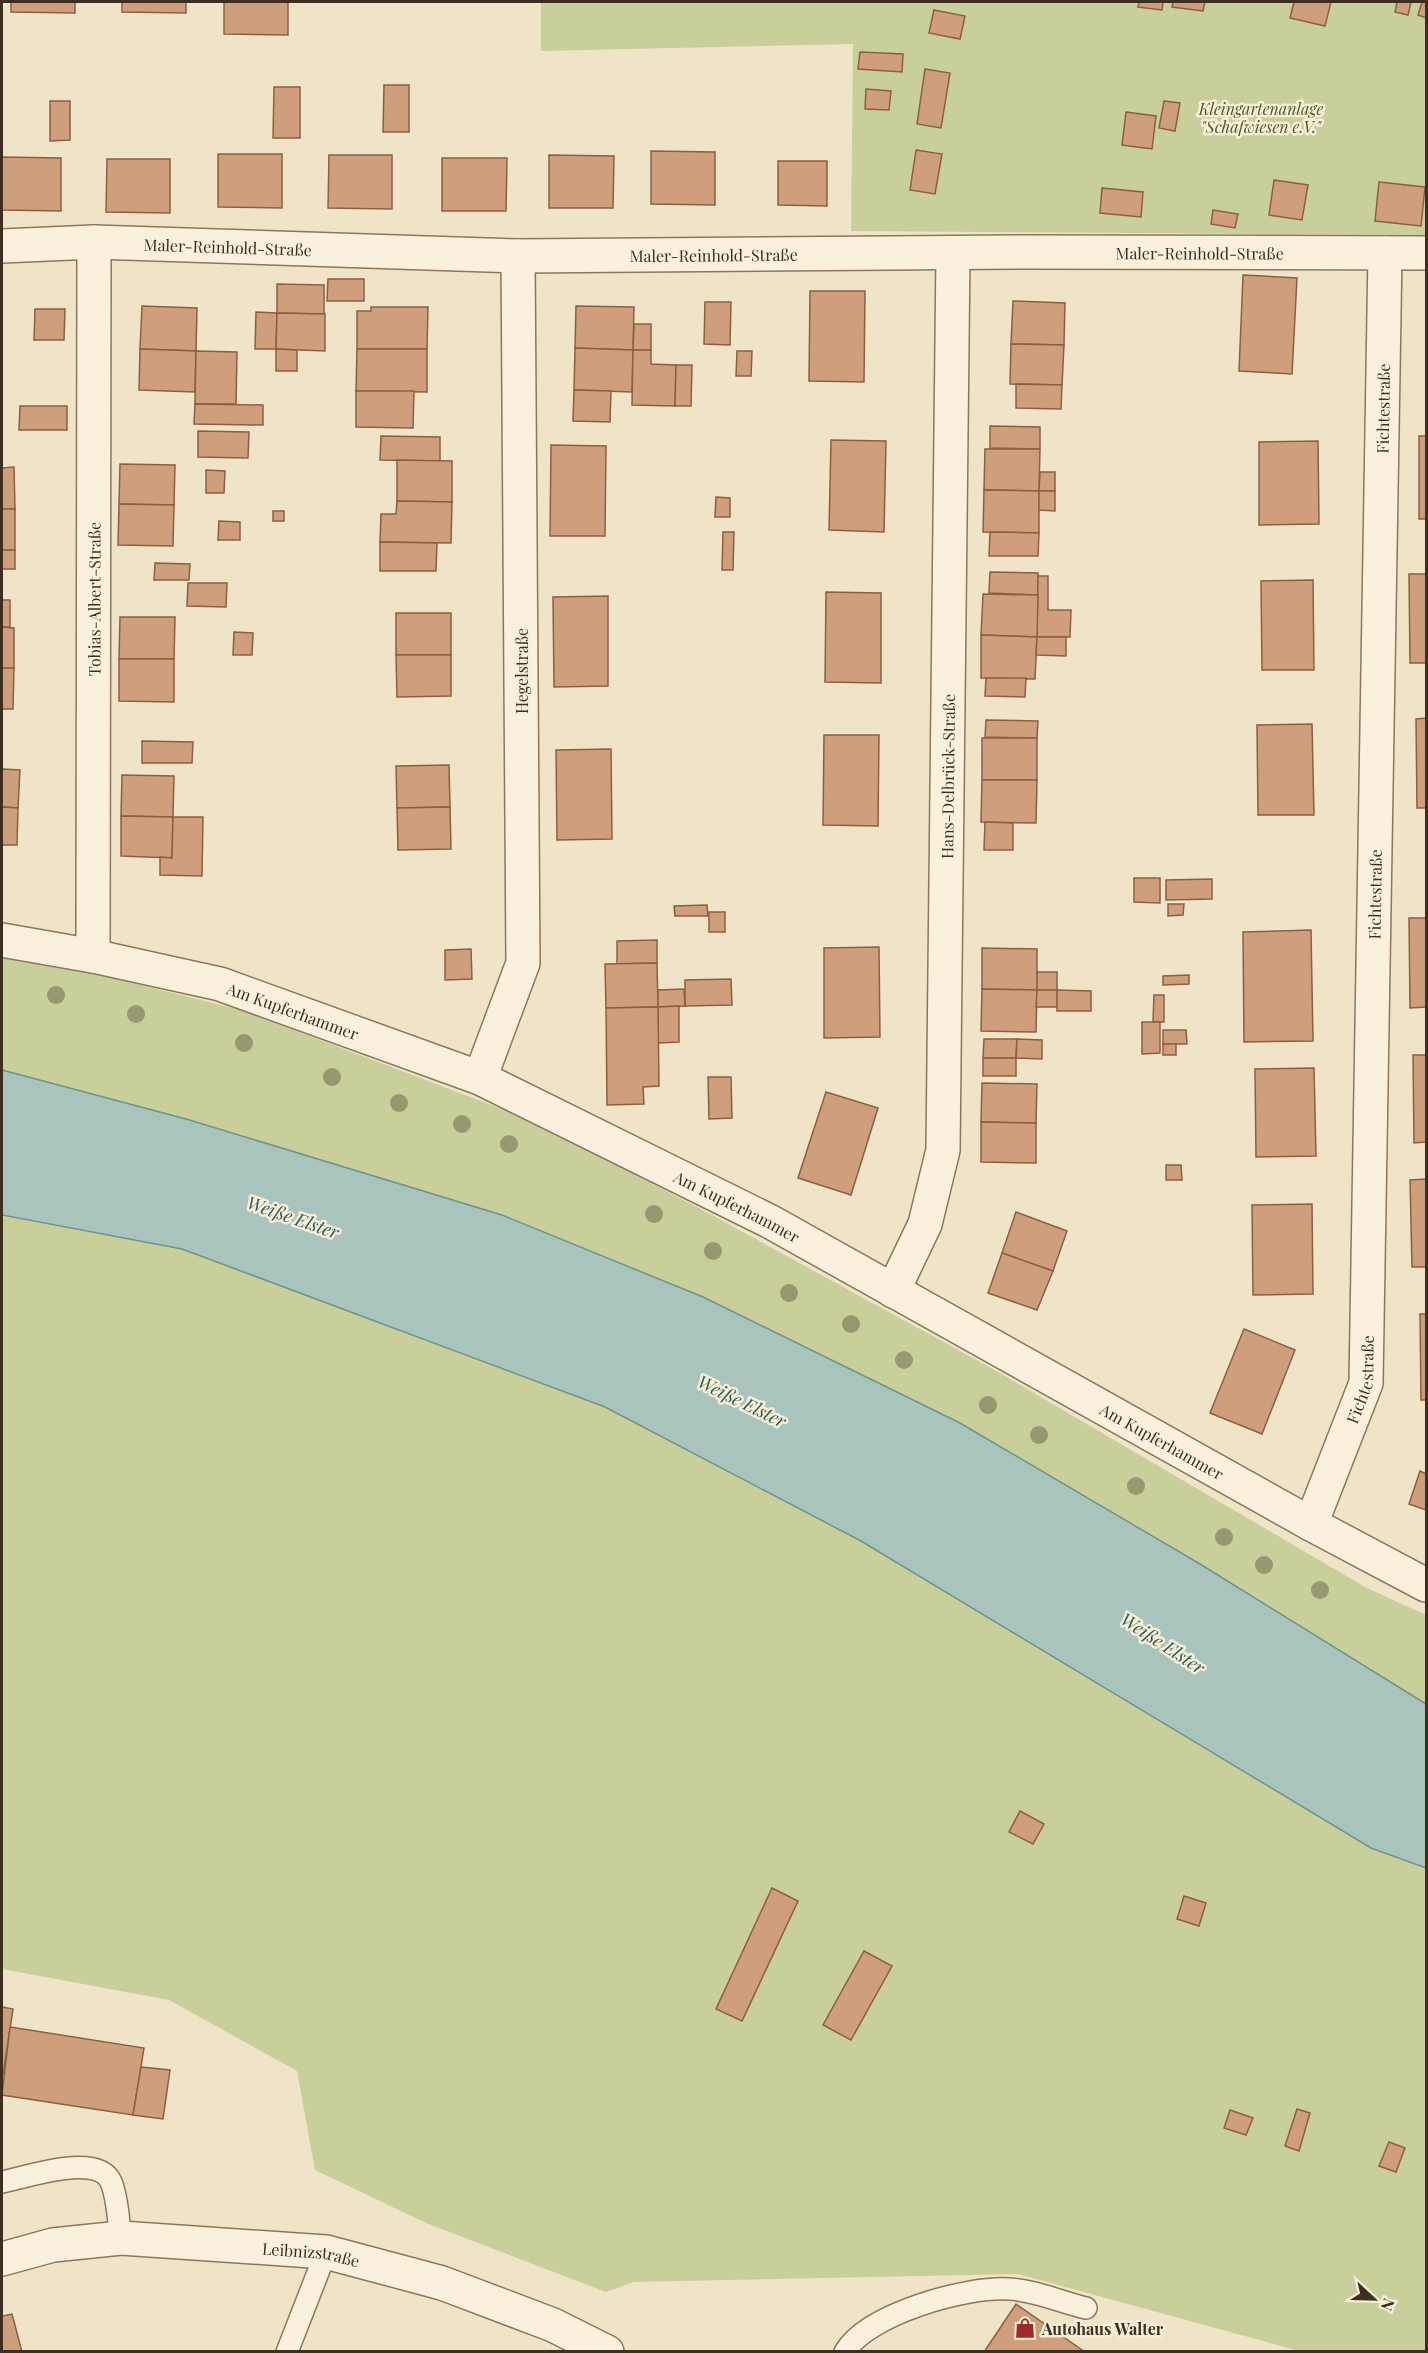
<svg xmlns="http://www.w3.org/2000/svg" width="1428" height="2353" viewBox="0 0 1428 2353" font-family="'Playfair Display',serif">
<style>
.green{fill:#c9cf9b}
.water{fill:#a9c4bc;stroke:#6f938a;stroke-width:1.5}
.building{fill:#cf9f7d;stroke:#8d5f41;stroke-width:1.5}
.lines{fill:none;stroke-linecap:round;stroke-linejoin:round}
.lane-casing{stroke:#8d765c;stroke-width:24}
.street-casing{stroke:#8d765c;stroke-width:36}
.lane{stroke:#faf1dc;stroke-width:21}
.street{stroke:#faf1dc;stroke-width:33}
.tree{fill:#96986f}
.labels{text-anchor:middle;dominant-baseline:central;stroke-width:5;stroke-linejoin:round;paint-order:stroke}
.park-label{font-size:16px;font-style:italic;fill:#4d5a26;stroke:#f7eed8}
.street-label{font-size:16px;fill:#3d2e20;stroke:#f7eed8}
.poi-label{font-size:16px;font-weight:bold;fill:#3d2e20;stroke:#f7eed8;text-anchor:start}
.water-label{font-size:18px;font-style:italic;fill:#2f5d5a;stroke:#f7eed8}
</style>
<rect width="100%" height="100%" fill="#f0e4c8"/>
<g class="green">
<path d="M541,2H1426V235L851,231L853,44L541,51Z"/>
<path d="M2,957L73,968L241,1010L531,1120L710,1214L993,1369L1365,1587L1426,1615V1704L1200,1564L960,1423L703,1297L502,1215L186,1119L2,1070Z"/>
<path d="M2,1215L182,1249L605,1407L861,1541L1371,1848L1426,1868V2351H1299L1018,2274L634,2282L606,2292L426,2223L315,2170L297,2071L169,2000L2,1969Z"/>
</g>
<path class="water" d="M2,1070L186,1119L502,1215L703,1297L960,1423L1200,1564L1426,1704V1868L1371,1848L861,1541L605,1407L182,1249L2,1215Z"/>
<g class="building">
<path d="M11,2H75V13L11,12Z"/>
<path d="M122,2H186V13L122,12Z"/>
<path d="M224,2H288V35L224,34Z"/>
<path d="M1139,2H1163L1162,10L1138,7Z"/>
<path d="M1173,2H1205L1203,11L1172,7Z"/>
<path d="M1294,2H1331L1325,26L1290,18Z"/>
<path d="M1397,2H1411L1408,15L1395,12Z"/>
<path d="M1422,2H1426V18L1418,15Z"/>
<path d="M934,10L965,16L960,39L929,33Z"/>
<path d="M860,52L903,54L902,72L858,69Z"/>
<path d="M925,69L950,73L941,128L917,124Z"/>
<path d="M384,85H409V132H383Z"/>
<path d="M274,87H300V138H273Z"/>
<path d="M866,89L891,91L889,110L865,109Z"/>
<path d="M50,101H70V140L50,141Z"/>
<path d="M1164,101L1180,103L1175,131L1159,128Z"/>
<path d="M1126,112L1156,116L1152,149L1122,145Z"/>
<path d="M916,150L942,154L935,194L910,190Z"/>
<path d="M651,151L715,152V205L651,204Z"/>
<path d="M218,154H282V208L218,207Z"/>
<path d="M329,155H392V209L328,208Z"/>
<path d="M549,155L614,156L613,208H549Z"/>
<path d="M2,157L61,158V211L2,210Z"/>
<path d="M442,158H507L506,211H442Z"/>
<path d="M107,159H170V213L106,212Z"/>
<path d="M778,161H827V206L778,205Z"/>
<path d="M1274,180L1308,185L1302,220L1269,215Z"/>
<path d="M1379,182L1425,187L1421,226L1375,221Z"/>
<path d="M1102,188L1143,192L1141,217L1100,213Z"/>
<path d="M1213,210L1238,214L1235,228L1211,224Z"/>
<path d="M1243,275L1297,278L1292,374L1239,371Z"/>
<path d="M328,279H364V301H327Z"/>
<path d="M277,284L324,285V314L277,313Z"/>
<path d="M810,291H865L864,382L809,381Z"/>
<path d="M1013,301L1065,303L1064,345L1011,344Z"/>
<path d="M705,302H731L730,345L704,344Z"/>
<path d="M142,306L197,308L196,351L140,349Z"/>
<path d="M576,306L634,307L633,350L575,348Z"/>
<path d="M371,307H428L427,349H357V311H371Z"/>
<path d="M35,309H65L64,340H34Z"/>
<path d="M256,312L277,313L276,349H255Z"/>
<path d="M277,313L325,314V351L276,349Z"/>
<path d="M634,324H651V350H633Z"/>
<path d="M1011,344L1064,345L1062,385L1010,384Z"/>
<path d="M575,348L633,350L632,392L574,390Z"/>
<path d="M140,349L196,351L195,392L139,390Z"/>
<path d="M276,349L297,350V371H276Z"/>
<path d="M357,349H427V392L356,391Z"/>
<path d="M633,350H651V364L676,365L675,406L632,405Z"/>
<path d="M196,351L237,352L236,404H195Z"/>
<path d="M737,351H752L751,376H736Z"/>
<path d="M676,365H692L691,406H675Z"/>
<path d="M1016,384L1062,385L1061,409L1016,408Z"/>
<path d="M574,390L611,391L610,422L573,421Z"/>
<path d="M356,391H414L413,428L356,427Z"/>
<path d="M195,404L263,405V425L194,424Z"/>
<path d="M20,406H67V430H19Z"/>
<path d="M990,426L1040,427V449L990,448Z"/>
<path d="M198,431L249,432L248,458L198,457Z"/>
<path d="M381,436L440,437V461L380,460Z"/>
<rect x="1419" y="436" width="7" height="83"/>
<path d="M831,440L886,441L884,532L829,530Z"/>
<path d="M1318,441L1319,524L1259,525V442Z"/>
<path d="M551,445L606,446L605,536H550Z"/>
<path d="M985,449H1040L1039,491L984,490Z"/>
<path d="M397,460L452,461V502L397,501Z"/>
<path d="M120,464L175,465L174,505L119,504Z"/>
<path d="M14,467L15,509H2V468Z"/>
<path d="M206,470L225,471L224,493H206Z"/>
<path d="M1040,472H1055V491H1039Z"/>
<path d="M984,490L1039,491V533L983,532Z"/>
<path d="M1039,491H1055V511L1039,510Z"/>
<path d="M716,497L730,498V517H715Z"/>
<path d="M397,501L452,502L451,543L380,542L381,514H396Z"/>
<path d="M119,504L174,505L173,546L118,545Z"/>
<rect x="2" y="509" width="13" height="41"/>
<rect x="273" y="511" width="11" height="10"/>
<path d="M219,521L240,522V540H218Z"/>
<path d="M723,532H734L733,570H722Z"/>
<path d="M990,532L1039,533L1038,556H989Z"/>
<path d="M380,542L437,543L436,571H380Z"/>
<rect x="2" y="550" width="13" height="19"/>
<path d="M155,563L190,564L189,580H154Z"/>
<path d="M990,572L1038,573V595L989,593Z"/>
<path d="M1409,574H1426V663H1410Z"/>
<path d="M1038,576H1048V610H1071L1070,637H1037Z"/>
<path d="M1313,580L1314,670H1262L1261,581Z"/>
<path d="M188,583H227L226,607L187,606Z"/>
<path d="M826,592L881,593V683L825,682Z"/>
<path d="M983,594L1038,595L1037,637L981,635Z"/>
<path d="M608,596V686L554,687L553,597Z"/>
<rect x="2" y="600" width="8" height="27"/>
<rect x="396" y="613" width="55" height="42"/>
<path d="M120,617H175L174,659H119Z"/>
<path d="M2,627L14,628V668H2Z"/>
<path d="M234,632L253,633L252,655H233Z"/>
<path d="M981,635L1037,637L1035,679L981,678Z"/>
<path d="M1037,637H1066V656L1036,655Z"/>
<path d="M396,655H451V696L397,697Z"/>
<path d="M119,659H174V702L119,701Z"/>
<path d="M2,668H14L13,709H2Z"/>
<path d="M986,678H1026L1025,697L985,696Z"/>
<path d="M1426,718V808H1417L1416,719Z"/>
<path d="M986,720L1038,721L1037,738L985,737Z"/>
<path d="M1312,724L1314,815H1258L1257,725Z"/>
<path d="M824,735H879L878,826L823,825Z"/>
<rect x="982" y="738" width="55" height="42"/>
<path d="M142,741L193,742L192,763H142Z"/>
<path d="M611,749L612,839L557,840L556,750Z"/>
<path d="M449,765L450,807L397,808L396,766Z"/>
<path d="M2,769L20,770L18,808L2,807Z"/>
<path d="M122,775L174,776L173,817L121,816Z"/>
<path d="M982,780H1037L1036,823L981,822Z"/>
<path d="M2,807L18,808L17,845H2Z"/>
<path d="M450,807L451,849L398,850L397,808Z"/>
<path d="M121,816L173,817L172,858L121,856Z"/>
<path d="M173,817H203L202,876L160,875V857L172,858Z"/>
<path d="M985,822L1013,823V850H984Z"/>
<path d="M1134,878H1160V903L1134,902Z"/>
<path d="M1212,879V899L1166,900V880Z"/>
<path d="M1168,904H1184L1183,915L1168,916Z"/>
<path d="M707,905L708,916H675L674,906Z"/>
<rect x="709" y="912" width="16" height="20"/>
<path d="M1409,918H1426V1007L1410,1008Z"/>
<path d="M1311,930L1313,1041L1244,1042L1243,932Z"/>
<path d="M657,940V963L617,964V941Z"/>
<path d="M879,947L880,1037L824,1038V948Z"/>
<path d="M982,948L1037,949V990L982,989Z"/>
<path d="M471,949L472,979L445,980V950Z"/>
<path d="M657,963L658,1007L606,1008L605,964Z"/>
<rect x="1037" y="972" width="20" height="18"/>
<path d="M1189,975V984L1163,985V976Z"/>
<path d="M731,979L732,1005L685,1006V980Z"/>
<path d="M684,989L685,1006L658,1007V990Z"/>
<path d="M982,989L1037,990L1036,1032L981,1031Z"/>
<path d="M1037,990H1057V1007H1036Z"/>
<path d="M1057,990L1091,991V1011H1057Z"/>
<path d="M1154,995H1164V1022H1153Z"/>
<path d="M679,1006V1042L658,1043V1007Z"/>
<path d="M658,1007L659,1086L643,1087L644,1104L607,1105L606,1008Z"/>
<path d="M1142,1022H1160V1053L1142,1054Z"/>
<path d="M1163,1030H1186L1187,1044H1163Z"/>
<path d="M984,1039H1017L1016,1058H983Z"/>
<path d="M1017,1039L1042,1040V1059L1016,1058Z"/>
<rect x="1163" y="1044" width="13" height="11"/>
<path d="M1413,1055H1426V1142L1414,1143Z"/>
<rect x="983" y="1058" width="33" height="18"/>
<path d="M1314,1068L1316,1156L1256,1157L1255,1069Z"/>
<path d="M708,1077H731L732,1118L709,1119Z"/>
<path d="M982,1083L1037,1084L1036,1123L981,1122Z"/>
<path d="M826,1092L878,1108L851,1195L798,1178Z"/>
<path d="M981,1122L1036,1123V1163L981,1162Z"/>
<path d="M1166,1165H1181L1182,1180H1166Z"/>
<path d="M1426,1179V1267H1412L1410,1180Z"/>
<path d="M1312,1204L1313,1294L1253,1295L1252,1205Z"/>
<path d="M1016,1212L1067,1231L1053,1271L1002,1253Z"/>
<path d="M1002,1253L1053,1271L1037,1310L988,1293Z"/>
<path d="M1420,1314H1426V1400H1421Z"/>
<path d="M1244,1329L1295,1350L1262,1434L1210,1413Z"/>
<path d="M1420,1471L1426,1474V1510L1409,1504Z"/>
<path d="M1020,1811L1044,1824L1033,1844L1009,1832Z"/>
<path d="M772,1888L798,1901L742,2021L716,2009Z"/>
<path d="M1184,1896L1206,1903L1199,1926L1177,1919Z"/>
<path d="M864,1951L892,1966L851,2040L823,2025Z"/>
<path d="M2,2007L13,2009L2,2081Z"/>
<path d="M10,2027L144,2048L133,2115L2,2095Z"/>
<path d="M141,2067L170,2070L163,2119L133,2115Z"/>
<path d="M1297,2109L1310,2113L1299,2151L1285,2146Z"/>
<path d="M1230,2110L1253,2118L1246,2135L1224,2128Z"/>
<path d="M1389,2142L1405,2148L1396,2172L1379,2166Z"/>
<path d="M1016,2304L1085,2352H984Z"/>
<path d="M12,2314L22,2352H2V2316Z"/>
</g>
<g class="lines">
<g class="lane-casing">
<g id="lane">
<path d="M2,2182C27,2177 98,2152 111,2182C118,2198 118,2221 121,2238"/>
<path d="M287,2352L326,2252"/>
<path d="M845,2352C867,2314 967,2286 1009,2289C1034,2290 1061,2302 1086,2308"/>
</g>
</g>
<g class="street-casing">
<g id="street">
<path id="s1" d="M2,246L94,242L518,256L1026,252L1426,253"/>
<path id="s2" d="M2,940L93,956L220,984L480,1078L769,1221L1311,1524L1426,1585"/>
<path id="s3" d="M93,956L94,242"/>
<path d="M480,1078L523,963L518,256"/>
<path id="s4" d="M893,1291L925,1224L943,1150L953,253"/>
<path id="s5" d="M1311,1524L1366,1383L1385,253"/>
<path id="s6" d="M2,2259L53,2245L121,2238L326,2252L442,2283L553,2325L607,2352"/>
</g>
</g>
<use href="#lane" class="lane"/>
<use href="#street" class="street"/>
</g>
<g class="tree">
<circle cx="56" cy="995" r="9"/>
<circle cx="136" cy="1014" r="9"/>
<circle cx="244" cy="1043" r="9"/>
<circle cx="332" cy="1077" r="9"/>
<circle cx="399" cy="1103" r="9"/>
<circle cx="462" cy="1124" r="9"/>
<circle cx="509" cy="1144" r="9"/>
<circle cx="654" cy="1214" r="9"/>
<circle cx="713" cy="1251" r="9"/>
<circle cx="789" cy="1293" r="9"/>
<circle cx="851" cy="1324" r="9"/>
<circle cx="904" cy="1360" r="9"/>
<circle cx="988" cy="1405" r="9"/>
<circle cx="1039" cy="1435" r="9"/>
<circle cx="1136" cy="1486" r="9"/>
<circle cx="1224" cy="1537" r="9"/>
<circle cx="1264" cy="1565" r="9"/>
<circle cx="1320" cy="1590" r="9"/>
</g>
<defs>
<g id="shop-bare" transform="scale(1.62)"><path d="M-5-2.5h2.3a2.7 3.5 0 0 1 5.4 0H5L5.5 6h-11ZM-1.5-2.5h3a1.5 2.3 0 0 0-3 0Z" fill="#9e2a2b" stroke="#f7eed8" stroke-width="2.5" paint-order="stroke"/></g>
</defs>
<g fill-rule="evenodd">
<use href="#shop-bare" x="1025" y="2328"/>
</g>
<g class="labels">
<g class="park-label">
<text x="1261" y="108">Kleingartenanlage<tspan x="1261" dy="18">"Schafwiesen e.V."</tspan></text>
</g>
<g class="street-label">
<text stroke="none"><textPath href="#s1" startOffset="226">Maler-Reinhold-Straße</textPath></text>
<text stroke="none"><textPath href="#s1" startOffset="1198">Maler-Reinhold-Straße</textPath></text>
<text stroke="none"><textPath href="#s1" startOffset="712">Maler-Reinhold-Straße</textPath></text>
<text stroke="none"><textPath href="#s5" startOffset="1126">Fichtestraße</textPath></text>
<text stroke="none"><textPath href="#s3" startOffset="357">Tobias-Albert-Straße</textPath></text>
<text transform="translate(521 671) rotate(-90)">Hegelstraße</text>
<text stroke="none"><textPath href="#s4" startOffset="524">Hans-Delbrück-Straße</textPath></text>
<text stroke="none"><textPath href="#s5" startOffset="640">Fichtestraße</textPath></text>
<text stroke="none"><textPath href="#s2" startOffset="300">Am Kupferhammer</textPath></text>
<text stroke="none"><textPath href="#s2" startOffset="786">Am Kupferhammer</textPath></text>
<text stroke="none"><textPath href="#s5" startOffset="154">Fichtestraße</textPath></text>
<text stroke="none"><textPath href="#s2" startOffset="1272">Am Kupferhammer</textPath></text>
<text stroke="none"><textPath href="#s6" startOffset="312">Leibnizstraße</textPath></text>
</g>
<g class="poi-label">
<text x="1042" y="2328">Autohaus Walter</text>
</g>
<g class="water-label">
<text transform="translate(293 1217) rotate(19)">Weiße Elster</text>
<text transform="translate(742 1401) rotate(26)">Weiße Elster</text>
<text transform="translate(1163 1643) rotate(33)">Weiße Elster</text>
</g>
</g>
<rect width="1428" height="2353" fill="none" stroke="#3d2e20" stroke-width="6"/>
<g transform="translate(1374 2299) rotate(112)" stroke="#f7eed8" stroke-width="4.5" paint-order="stroke">
<path d="M0-4.5L10 22L0 15L-10 22Z" fill="#3d2e20"/>
<text y="-9" font-size="16" font-weight="bold" text-anchor="middle" fill="#3d2e20">N</text>
</g>
</svg>
